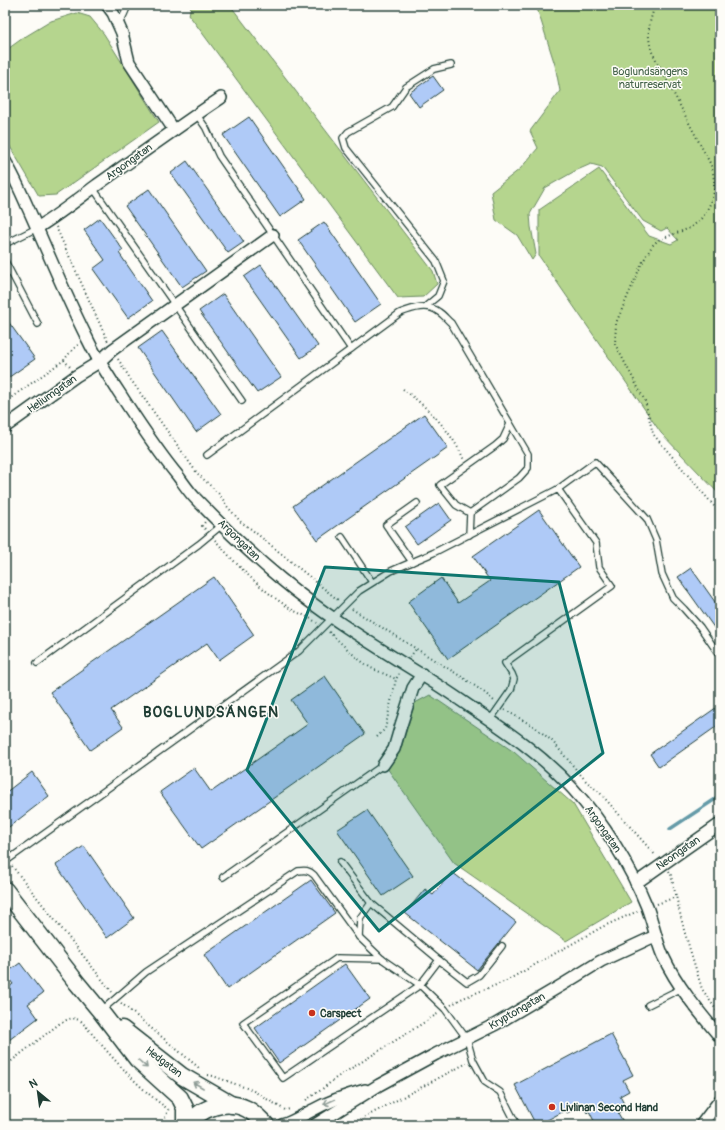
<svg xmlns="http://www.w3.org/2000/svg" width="725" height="1130" viewBox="0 0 725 1130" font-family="Pangolin,sans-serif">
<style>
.green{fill:#b5d58e;stroke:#6a8961}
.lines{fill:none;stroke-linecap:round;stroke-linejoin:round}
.stream{stroke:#659ba8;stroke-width:3.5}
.building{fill:#afcaf7;stroke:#1f3d34}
.lane-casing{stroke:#1f3d34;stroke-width:8}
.street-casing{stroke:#1f3d34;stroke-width:14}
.secondary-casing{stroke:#1f3d34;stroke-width:19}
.path{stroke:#1f3d34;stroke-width:2;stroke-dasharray:1 3;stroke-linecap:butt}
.lane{stroke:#fdfcf7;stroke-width:5.5}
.street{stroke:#fdfcf7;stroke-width:11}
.secondary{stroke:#fdfcf7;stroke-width:16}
.oneway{stroke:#8e9c96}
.marked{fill:#0f766e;fill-opacity:0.2;stroke:#0f766e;stroke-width:3;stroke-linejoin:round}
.poi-dot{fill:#c8321e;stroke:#fdfcf7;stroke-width:1.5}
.labels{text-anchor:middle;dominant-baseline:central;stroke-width:3;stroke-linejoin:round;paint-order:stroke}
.park-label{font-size:11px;fill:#44634a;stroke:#fdfcf7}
.street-label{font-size:11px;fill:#1f3d34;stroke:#fdfcf7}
.poi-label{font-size:11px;font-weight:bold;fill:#1f3d34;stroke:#fdfcf7;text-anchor:start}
.district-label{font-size:15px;font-weight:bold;letter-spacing:1px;fill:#1f3d34;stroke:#fdfcf7}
</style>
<rect width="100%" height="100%" fill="#fdfcf7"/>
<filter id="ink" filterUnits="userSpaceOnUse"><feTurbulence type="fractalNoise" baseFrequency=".025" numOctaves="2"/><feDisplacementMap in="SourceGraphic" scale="8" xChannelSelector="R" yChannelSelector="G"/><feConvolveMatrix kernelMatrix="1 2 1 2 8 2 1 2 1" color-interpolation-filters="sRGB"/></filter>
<g filter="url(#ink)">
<g class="green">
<path d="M191,5H230L433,271L437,284L423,297L398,298L189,15Z"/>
<path d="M536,5H720V495L661,433L539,256V210L599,169L649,236L671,244L678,240L667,228L661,231L643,221L602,167L591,164L575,171L545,188L530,214L531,227L536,254L532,260L517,235L496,220L491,192L520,169L538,148L530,131L560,91L555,65Z"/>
<path d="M77,13L90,17L104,34L159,122L56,195L39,196L5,138V51L23,38L51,21Z"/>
<path d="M430,695L514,752L573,804L631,902L566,941L454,863L387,768L400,751L415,703Z"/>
</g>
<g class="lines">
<path class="stream" d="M670,829L720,796"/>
</g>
<g class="building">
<path d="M433,76L443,90L419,107L409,93Z"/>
<path d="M249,117L306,199L280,217L223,135Z"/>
<path d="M187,161L244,242L228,253L171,173Z"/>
<path d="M149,189L206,271L182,287L125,206Z"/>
<path d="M100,218L123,250L119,253L152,301L128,318L93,269L105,260L84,230Z"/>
<path d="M324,222L381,304L355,322L298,240Z"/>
<path d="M261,265L318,346L301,358L244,277Z"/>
<path d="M223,294L281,377L257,393L199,311Z"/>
<path d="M5,317L35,359L5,380Z"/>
<path d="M162,331L221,414L196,432L138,348Z"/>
<path d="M424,414L448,448L317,540L293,506Z"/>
<path d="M439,503L451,520L417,544L405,527Z"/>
<path d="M539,510L579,567L448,659L408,602L441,578L458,603L490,581L473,556Z"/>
<path d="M691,568L720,609V636L678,577Z"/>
<path d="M214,577L254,635L219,660L207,643L111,710L123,727L90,750L50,692Z"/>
<path d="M325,676L365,734L201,849L160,792L194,768L211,792L308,724L291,700Z"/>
<path d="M720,705V724L659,767L650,754Z"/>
<path d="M32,772L49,796L5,830V793Z"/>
<path d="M367,810L413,876L383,896L337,830Z"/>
<path d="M84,846L134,918L107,938L56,865Z"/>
<path d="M452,872L516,922L477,970L405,913L425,889L433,895Z"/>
<path d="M311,880L335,913L227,989L204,955Z"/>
<path d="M20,963L43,993L28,1004L38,1018L5,1043V990L13,984L5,974Z"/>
<path d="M345,964L370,999L279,1063L255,1028Z"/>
<path d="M611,1034L633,1075L623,1080L629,1091L620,1096L626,1108L618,1113L625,1125H596L589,1111L587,1113L583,1105L567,1113L566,1110L538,1125H536L515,1085Z"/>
</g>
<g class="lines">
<g class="lane-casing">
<g id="lane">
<path d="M118,24C123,19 125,12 128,5"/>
<path d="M197,115L206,128L219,156L351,349"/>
<path d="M93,188L175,305L242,401"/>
<path d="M5,244L37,228"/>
<path d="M5,261L38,324"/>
<path d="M426,306L438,296L444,281L436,261L346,148L343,138L348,132L392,107L406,87L434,69L451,65"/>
<path d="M207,455L400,313C413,308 427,303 439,312C444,315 447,320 451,323L528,454V468L519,478L470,513L469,535"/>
<path d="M558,489L595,462L647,519L656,540L662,574L673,598L684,609L700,627L720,656"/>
<path d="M470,513L456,505L440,485L495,446L503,439L510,424"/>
<path d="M342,537L372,582"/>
<path d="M412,562L386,525L417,503"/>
<path d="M37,663L199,544L222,525"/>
<path d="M5,862L299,651L359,591L391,571L433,553L558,489L596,543L599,567L612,586L505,663L512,674L514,679L511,690L490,720"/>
<path d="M340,862L371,903L439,960L467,982L479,975L502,946"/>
<path d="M223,877L383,765"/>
<path d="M359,937L360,918L371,903"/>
<path d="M382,959L337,958L243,1023L283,1078L420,985L439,960"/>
<path d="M648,1005L682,988"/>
<path d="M101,1011L146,972L298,871C305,870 309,870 314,875L359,937L382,959L420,985L445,1009L467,1039L473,1060L485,1082L500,1092L517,1125"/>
</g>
</g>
<g class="street-casing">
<g id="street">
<path d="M107,5L113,13L122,33L129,62L174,130"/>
<path d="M5,161C14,176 21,192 28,208C48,252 66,297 88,340C98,361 111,380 124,400C141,426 158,452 178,476C184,484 189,492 196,499C223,527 251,554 281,579C324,615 372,644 420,674C437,684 453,695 469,706C507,731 542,755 573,789C603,822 630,865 647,907C653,923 656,940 663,956C677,986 699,1012 720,1037"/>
<path d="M37,228C58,215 77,200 97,185C138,156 179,126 221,98"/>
<path d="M5,427L76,376L99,362L112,350L273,235"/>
<path d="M383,765L394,749L401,725L413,688L422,674"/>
<path d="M636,883L720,824"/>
<path d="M282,1125C295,1121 301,1116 313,1110C329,1101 347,1095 365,1090"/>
<path d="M315,1125L379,1085L436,1054L496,1024L562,985L601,961L655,936"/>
<path d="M701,1125L720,1100"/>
</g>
</g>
<g class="secondary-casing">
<g id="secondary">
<path d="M5,890L77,983L101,1012L137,1059L180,1098L185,1108V1121L184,1125"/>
<path d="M122,1029L182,1076L232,1105"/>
<path d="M189,1125C200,1107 227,1099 247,1109C255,1113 260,1119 266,1125"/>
</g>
</g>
<g class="path">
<path d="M655,5C649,25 646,31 652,52L711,165L713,172L714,182V192L710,204L705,214L699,221L690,228L658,240L652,246L641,265L633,284L616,323L615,344L645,401L653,434L720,513"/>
<path d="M135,6L146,7L162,5"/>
<path d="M56,227L108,342"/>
<path d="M118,359L131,380L197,473L219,494L224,501L226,505L241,522L251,529L338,600"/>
<path d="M64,360L71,368"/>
<path d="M403,389C428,408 451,430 464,460"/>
<path d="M5,402L64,360L73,349L79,344"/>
<path d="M205,529L202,526L205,522"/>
<path d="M215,540C236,564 258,587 285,605C295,613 307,615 317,623"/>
<path d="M352,609L465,679L485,693L494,701"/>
<path d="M329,632L357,658L371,668L396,679L399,674"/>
<path d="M410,657L416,649"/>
<path d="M505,710L535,727L552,741L586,781L601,794L656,856"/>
<path d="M377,737L385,729L396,679"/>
<path d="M12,866L112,992"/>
<path d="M669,871L671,875L684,930L702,989L717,1011L720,1014"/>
<path d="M657,904L676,897"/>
<path d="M121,1003L198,1067L200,1070"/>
<path d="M451,1005L463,998L506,981L602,927L638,911"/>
<path d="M5,1066L59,1024C69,1019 71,1016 81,1021C108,1052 134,1085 168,1109"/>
<path d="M208,1075L213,1076L252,1090L285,1110L290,1109"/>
<path d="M306,1100L321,1090L336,1078L439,1013"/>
<path d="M162,1125L169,1108"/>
<path d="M350,1125L467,1063"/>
</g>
<use href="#lane" class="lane"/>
<use href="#street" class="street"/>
<use href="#secondary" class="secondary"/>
</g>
<defs><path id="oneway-shaft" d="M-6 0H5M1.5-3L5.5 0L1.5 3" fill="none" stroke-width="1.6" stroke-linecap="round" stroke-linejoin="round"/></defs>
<g class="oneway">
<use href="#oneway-shaft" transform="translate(143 1064) rotate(42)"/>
<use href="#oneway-shaft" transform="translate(198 1085) rotate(-150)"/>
<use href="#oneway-shaft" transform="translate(329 1102) rotate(155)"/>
</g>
</g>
<path class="marked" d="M325,567L559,582L603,753L379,931L247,770Z"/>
<g class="poi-dot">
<circle cx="312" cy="1013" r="4"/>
<circle cx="552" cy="1107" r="4"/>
</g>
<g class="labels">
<g class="park-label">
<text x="650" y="71">Boglundsängens<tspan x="650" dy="13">naturreservat</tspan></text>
</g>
<g class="street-label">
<text transform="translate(129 162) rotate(-36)">Argongatan</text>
<text transform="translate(52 394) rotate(-35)">Heliumgatan</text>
<text transform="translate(239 540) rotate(44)">Argongatan</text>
<text transform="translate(603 829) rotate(55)">Argongatan</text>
<text transform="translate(678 853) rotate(-35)">Neongatan</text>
<text transform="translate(517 1011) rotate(-30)">Kryptongatan</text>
<text transform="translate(164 1062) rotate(37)">Hedgatan</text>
</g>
<g class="poi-label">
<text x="320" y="1013">Carspect</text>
<text x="560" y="1107">Livlinan Second Hand</text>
</g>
<g class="district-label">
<text x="211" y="712">BOGLUNDSÄNGEN</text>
</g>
</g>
<rect width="725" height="1130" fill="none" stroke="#fdfcf7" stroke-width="20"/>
<rect x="10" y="10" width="705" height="1110" fill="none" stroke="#1f3d34" stroke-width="1.5" filter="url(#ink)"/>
<g transform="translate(38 1092) rotate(331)" stroke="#fdfcf7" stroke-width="3" paint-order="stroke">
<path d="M0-3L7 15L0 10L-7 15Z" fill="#1f3d34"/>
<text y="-6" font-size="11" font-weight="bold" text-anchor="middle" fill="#1f3d34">N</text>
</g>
</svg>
